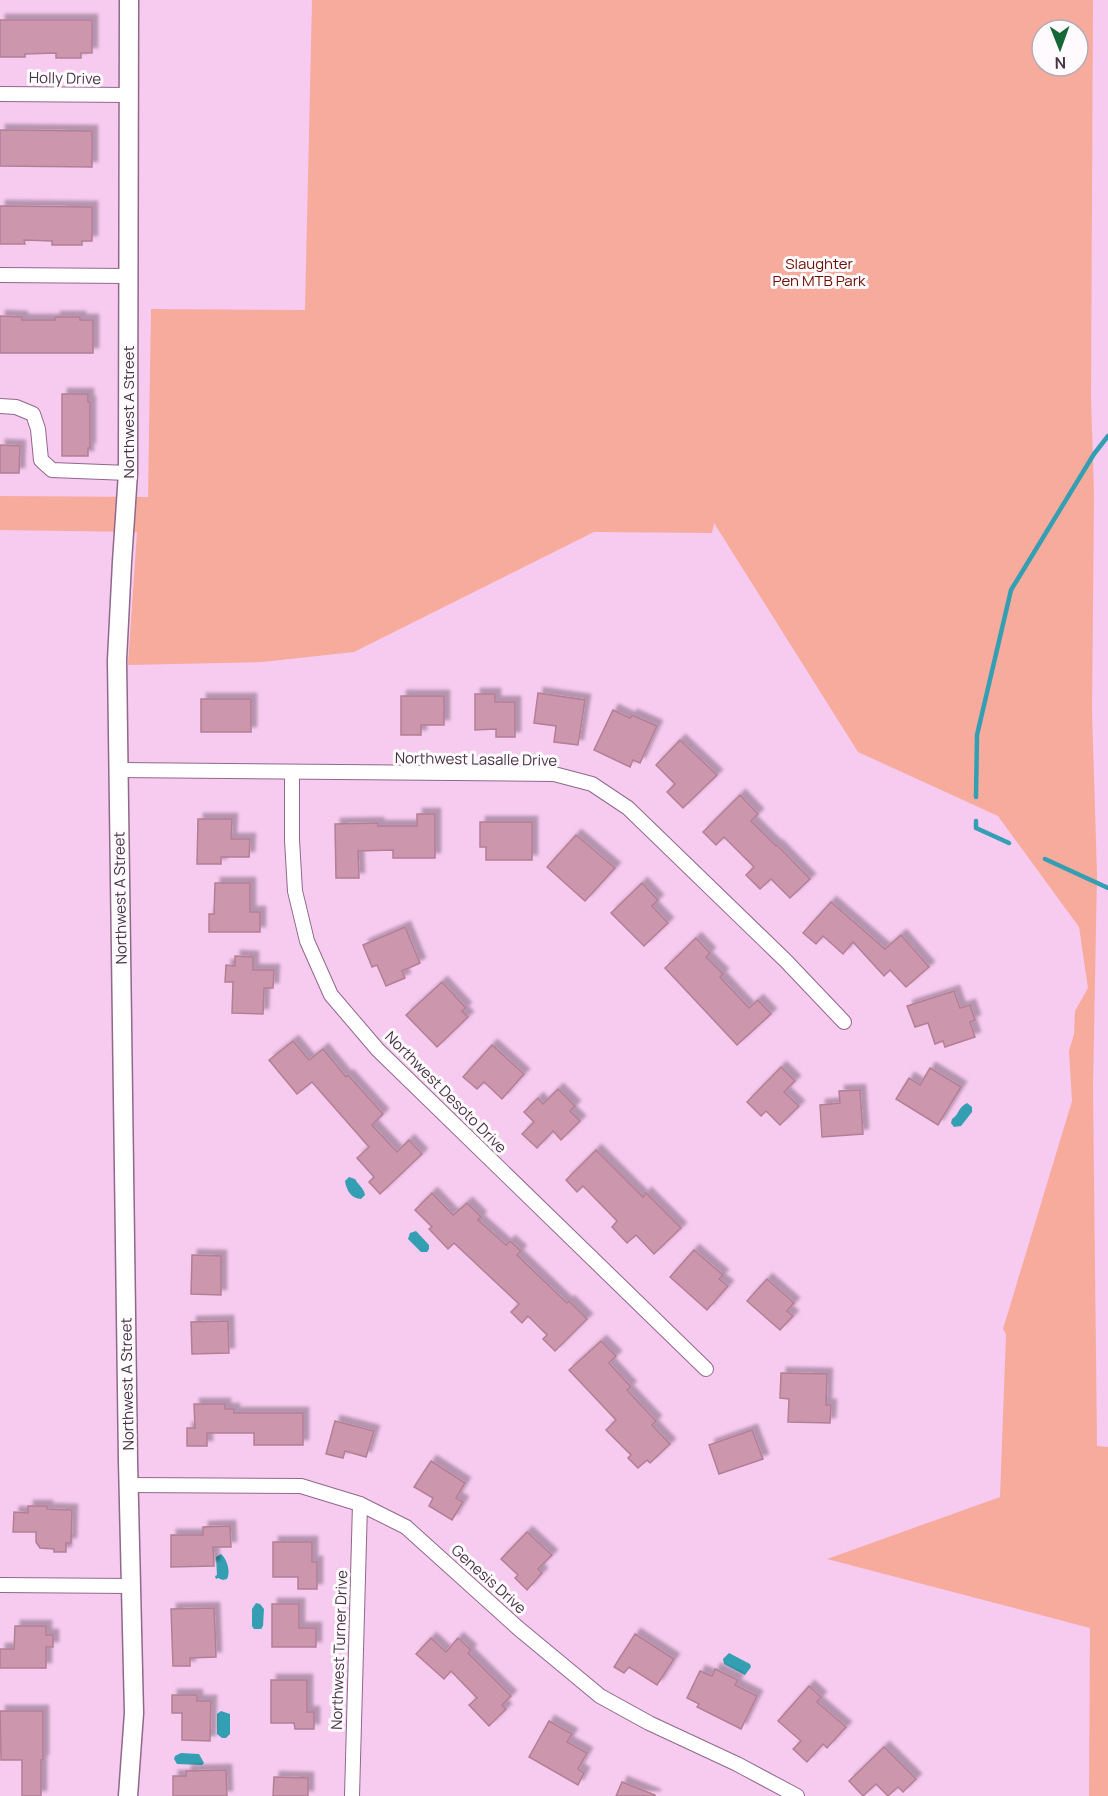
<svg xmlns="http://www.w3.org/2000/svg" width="1108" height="1796" viewBox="0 0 1108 1796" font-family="Manrope,sans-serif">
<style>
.green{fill:#f7ab9c;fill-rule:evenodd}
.water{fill:#349fb3}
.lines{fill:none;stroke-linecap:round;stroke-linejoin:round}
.stream{stroke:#349fb3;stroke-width:4.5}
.building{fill:#cc96ad;stroke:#b37f95;stroke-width:1.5;filter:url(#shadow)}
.minor-casing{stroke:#90688a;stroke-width:16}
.tertiary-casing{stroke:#90688a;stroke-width:21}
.minor{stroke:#fff;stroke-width:14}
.tertiary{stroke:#fff;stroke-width:18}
.labels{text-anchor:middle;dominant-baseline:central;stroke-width:6;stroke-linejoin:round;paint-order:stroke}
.street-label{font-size:15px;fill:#473544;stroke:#fefafd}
.park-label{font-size:15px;fill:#6c0e00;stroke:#fefafd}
</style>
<defs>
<filter id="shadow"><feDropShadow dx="5.5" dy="-5.5" stdDeviation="1.5" flood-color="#0004"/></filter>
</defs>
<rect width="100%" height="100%" fill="#f7caef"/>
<path class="green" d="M312,0H1093L1091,397L1094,495L1092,711L1097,874L1093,1087L1097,1446L1108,1447V1796H1089L1090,1628L827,1559L1000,1497L1006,1334L1003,1329L1072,1101L1069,1051L1074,1034L1075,1011L1088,988L1079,927L998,816L858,752L714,523L712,533L594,532L354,652L262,662L128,665L137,532L0,530V496L148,497L151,309L305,310ZM1042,30H1078V66H1042Z"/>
<g class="water">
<path d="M967,1103L972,1107V1112L961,1126L954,1127L951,1123L952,1119C960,1114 957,1108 967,1103Z"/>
<path d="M349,1177L355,1179C358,1185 364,1188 365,1195L361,1199C352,1199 346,1190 345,1181Z"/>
<path d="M416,1231L429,1245V1249L427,1252H421L408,1239L410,1233Z"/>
<path d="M221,1554C227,1559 231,1572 227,1579L223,1580L218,1578L216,1579L215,1576L217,1575L216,1557Z"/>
<path d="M256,1603L260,1604L264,1609L263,1626L261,1629H254L252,1626V1609Z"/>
<path d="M729,1653L750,1664L751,1667L745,1675L724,1664L723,1659Z"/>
<path d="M221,1711L230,1714V1734L226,1738H222L217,1734V1714Z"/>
<path d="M181,1753L199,1754L204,1763L202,1765L177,1764L174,1759L175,1756Z"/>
</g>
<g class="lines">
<g class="stream">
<path d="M976,797L977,735L1011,590L1094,454L1108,436"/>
<path d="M976,821V828L1009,843"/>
<path d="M1045,859L1108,888"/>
</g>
</g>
<g class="building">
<path d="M0,20H92V53H81V58H56V53L25,54V57H0Z"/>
<path d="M0,130L92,131V167L0,166Z"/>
<path d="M0,206L92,207V241H82V245H52V241L24,240L25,244H0Z"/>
<path d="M0,316L22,317V320H55V317H80V320H93V353H0Z"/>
<path d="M62,394H88V402H90V448H88V456H62Z"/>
<path d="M0,445L20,446L19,473H0Z"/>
<path d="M538,693L585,700L578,745L554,742L556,726L534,723Z"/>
<path d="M475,694H495V702H515V737H496V729L475,730Z"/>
<path d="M401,696H444V725H421V735H401Z"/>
<rect x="201" y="699" width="50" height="33"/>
<path d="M613,710L630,718L632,715L657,726L640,763L633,760L630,767L594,750Z"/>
<path d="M680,740L717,775L683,808L667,792L675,784L656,765Z"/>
<path d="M740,795L758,814L751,821L776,846L777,845L810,879L790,898L771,879L760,889L746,875L754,867L724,837L716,845L703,832Z"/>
<path d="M417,814H435V858H393V850L358,851L359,878H336L335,824L378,823V826H417Z"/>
<path d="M198,819H232L231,839H250L249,857H221V864H197Z"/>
<path d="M480,822H532V860H486V847H480Z"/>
<path d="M576,835L615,868L585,901L547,867Z"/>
<path d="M215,883H250V912H260V932H209V914H214Z"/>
<path d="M642,883L658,900L652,906L668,923L644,946L611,913Z"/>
<path d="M831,902L885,949L901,935L929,967L906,987L890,970L884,976L853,942L843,954L823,936L816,944L803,933Z"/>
<path d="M405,927L420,963L402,971L405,978L386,986L377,965L372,967L363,945Z"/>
<path d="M696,938L710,953L706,957L723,974L720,977L749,1008L758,1000L771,1014L737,1045L665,968Z"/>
<path d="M235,956L253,957V970H274L273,988H264L263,1014L232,1013L233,982H225L226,965L235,966Z"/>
<path d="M442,982L466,1008L462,1011L468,1017L437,1047L406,1015Z"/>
<path d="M954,991L960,1008L970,1005L975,1020L970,1022L975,1037L945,1047L943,1041L935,1044L928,1023L915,1027L907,1006Z"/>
<path d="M293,1041L309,1060L323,1049L346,1077L348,1075L383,1114L372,1125L397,1152L409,1140L422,1154L380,1194L369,1182L374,1177L357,1158L369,1147L312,1082L297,1094L269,1060Z"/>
<path d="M492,1045L524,1074L502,1099L484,1082L477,1089L463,1077Z"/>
<path d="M781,1067L795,1081L784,1092L799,1106L780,1125L766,1111L761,1116L747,1102Z"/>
<path d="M930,1068L961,1087L938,1125L896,1099L909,1078L920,1085Z"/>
<path d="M558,1089L575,1106L570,1111L580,1121L561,1140L553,1131L537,1148L522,1134L534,1122L524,1112L538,1098L543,1104Z"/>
<path d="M860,1090L863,1134L822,1137L820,1105L840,1103L839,1091Z"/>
<path d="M596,1150L643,1197L646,1193L681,1228L654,1254L636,1235L627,1243L612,1227L617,1221L583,1186L577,1192L566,1180Z"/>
<path d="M432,1193L453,1215L467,1203L481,1217L478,1220L506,1245L510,1241L521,1251L517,1255L567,1303L569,1301L587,1319L555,1351L543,1339L547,1335L528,1316L522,1323L511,1312L519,1304L454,1243L448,1249L429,1229L432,1227L415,1210Z"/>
<path d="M694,1250L723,1275L719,1279L728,1286L707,1310L670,1277Z"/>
<path d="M192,1255L221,1256V1295L191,1294Z"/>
<path d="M767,1279L794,1303L787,1311L793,1316L780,1330L747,1301Z"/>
<path d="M228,1321L229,1353L192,1354L191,1322Z"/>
<path d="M601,1341L616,1356L609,1363L631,1387L627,1390L656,1421L652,1425L670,1444L650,1463L647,1460L638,1468L628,1458L631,1455L606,1430L616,1420L569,1370Z"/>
<path d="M781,1373L827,1374L826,1405H831L830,1423L788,1422L789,1399L780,1398Z"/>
<path d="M194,1404H225V1409H234V1413H303V1445H254V1433H207V1446H187V1428H195Z"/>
<path d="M335,1421L374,1431L366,1457L345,1451L343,1458L326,1454Z"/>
<path d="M752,1430L763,1459L719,1474L709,1445Z"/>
<path d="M431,1461L465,1483L456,1498L463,1502L452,1520L429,1506L433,1498L414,1487Z"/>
<path d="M28,1506H47V1509L72,1510L71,1543H66V1552H54V1549L40,1548L36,1542V1532H13L14,1512L28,1513Z"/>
<path d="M230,1526L231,1547H213L214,1566L171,1567V1535H203V1527Z"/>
<path d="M527,1532L552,1555L538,1569L542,1573L527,1590L515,1578L518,1575L501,1559Z"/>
<path d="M273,1542H312V1562H317V1589H298V1577H273Z"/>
<path d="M272,1604H299V1628H316V1647H272Z"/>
<path d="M214,1608L216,1657L190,1658V1666H173L171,1609Z"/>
<path d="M15,1626H46V1635H53V1647H46V1668H0V1649H14Z"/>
<path d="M635,1634L674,1659L657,1685L629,1667L624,1673L614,1667Z"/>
<path d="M431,1638L446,1652L458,1638L471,1650L468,1653L511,1696L502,1705L506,1709L489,1726L469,1705L477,1698L451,1671L444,1679L416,1654Z"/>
<path d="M715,1669L738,1680L735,1685L757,1696L741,1729L697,1707L699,1704L687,1698L700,1671L712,1676Z"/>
<path d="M271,1680H307V1712H314V1729H295L294,1723H271Z"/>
<path d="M809,1686L821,1697L817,1702L846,1727L827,1748L823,1744L807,1762L793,1749L801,1741L778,1721Z"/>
<path d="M172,1695H197V1701H211L210,1741L182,1740V1713H172Z"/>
<path d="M0,1711H43V1760H41V1796H22V1760H1Z"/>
<path d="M549,1721L572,1734L567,1742L587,1753L578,1769L584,1773L578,1785L529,1757Z"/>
<path d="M884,1747L916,1779L903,1792L898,1787L888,1796L876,1784L863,1796L849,1781Z"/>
<path d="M226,1770L227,1796H173V1776H186V1771Z"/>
<path d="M274,1777L308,1778V1796H273Z"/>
<path d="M622,1782L655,1795V1796H616Z"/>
</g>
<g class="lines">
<g class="minor-casing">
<g id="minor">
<path d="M0,94L129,95"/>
<path d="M0,275L128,276"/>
<path d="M0,406L16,407L33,414L38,429L41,460L52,470L128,473"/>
<path d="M119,770L554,774L592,784L628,808L786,961L844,1022"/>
<path d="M292,772V840L295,891L307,941L331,995L378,1050L706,1369"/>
<path d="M129,1485L301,1486L360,1504L406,1527L518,1628L600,1696L649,1723L737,1764L797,1796"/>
<path d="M0,1585L131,1586"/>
<path d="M352,1796L360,1504"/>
</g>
</g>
<g class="tertiary-casing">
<path id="tertiary" d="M128,1796L134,1713L128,1461L117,660L122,562L128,473L129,0"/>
</g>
<use href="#minor" class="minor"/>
<use href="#tertiary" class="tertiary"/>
</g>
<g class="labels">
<g class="street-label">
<text transform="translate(65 78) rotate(1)">Holly Drive</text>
<text transform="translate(128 412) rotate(-90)">Northwest A Street</text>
<text transform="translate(476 759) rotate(1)">Northwest Lasalle Drive</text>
<text transform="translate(120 898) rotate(-91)">Northwest A Street</text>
<text transform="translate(446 1092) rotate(45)">Northwest Desoto Drive</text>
<text transform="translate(127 1384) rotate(-91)">Northwest A Street</text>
<text transform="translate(489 1579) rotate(42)">Genesis Drive</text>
<text transform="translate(339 1650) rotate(-88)">Northwest Turner Drive</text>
</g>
<g class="park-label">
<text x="819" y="263">Slaughter<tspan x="819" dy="17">Pen MTB Park</tspan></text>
</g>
</g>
<g transform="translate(1060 48) rotate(179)"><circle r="28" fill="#fefafd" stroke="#b5abb3" stroke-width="1.5"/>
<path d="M0-4.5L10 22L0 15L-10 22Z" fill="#166736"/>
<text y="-9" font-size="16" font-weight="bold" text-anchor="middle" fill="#473544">N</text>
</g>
</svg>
